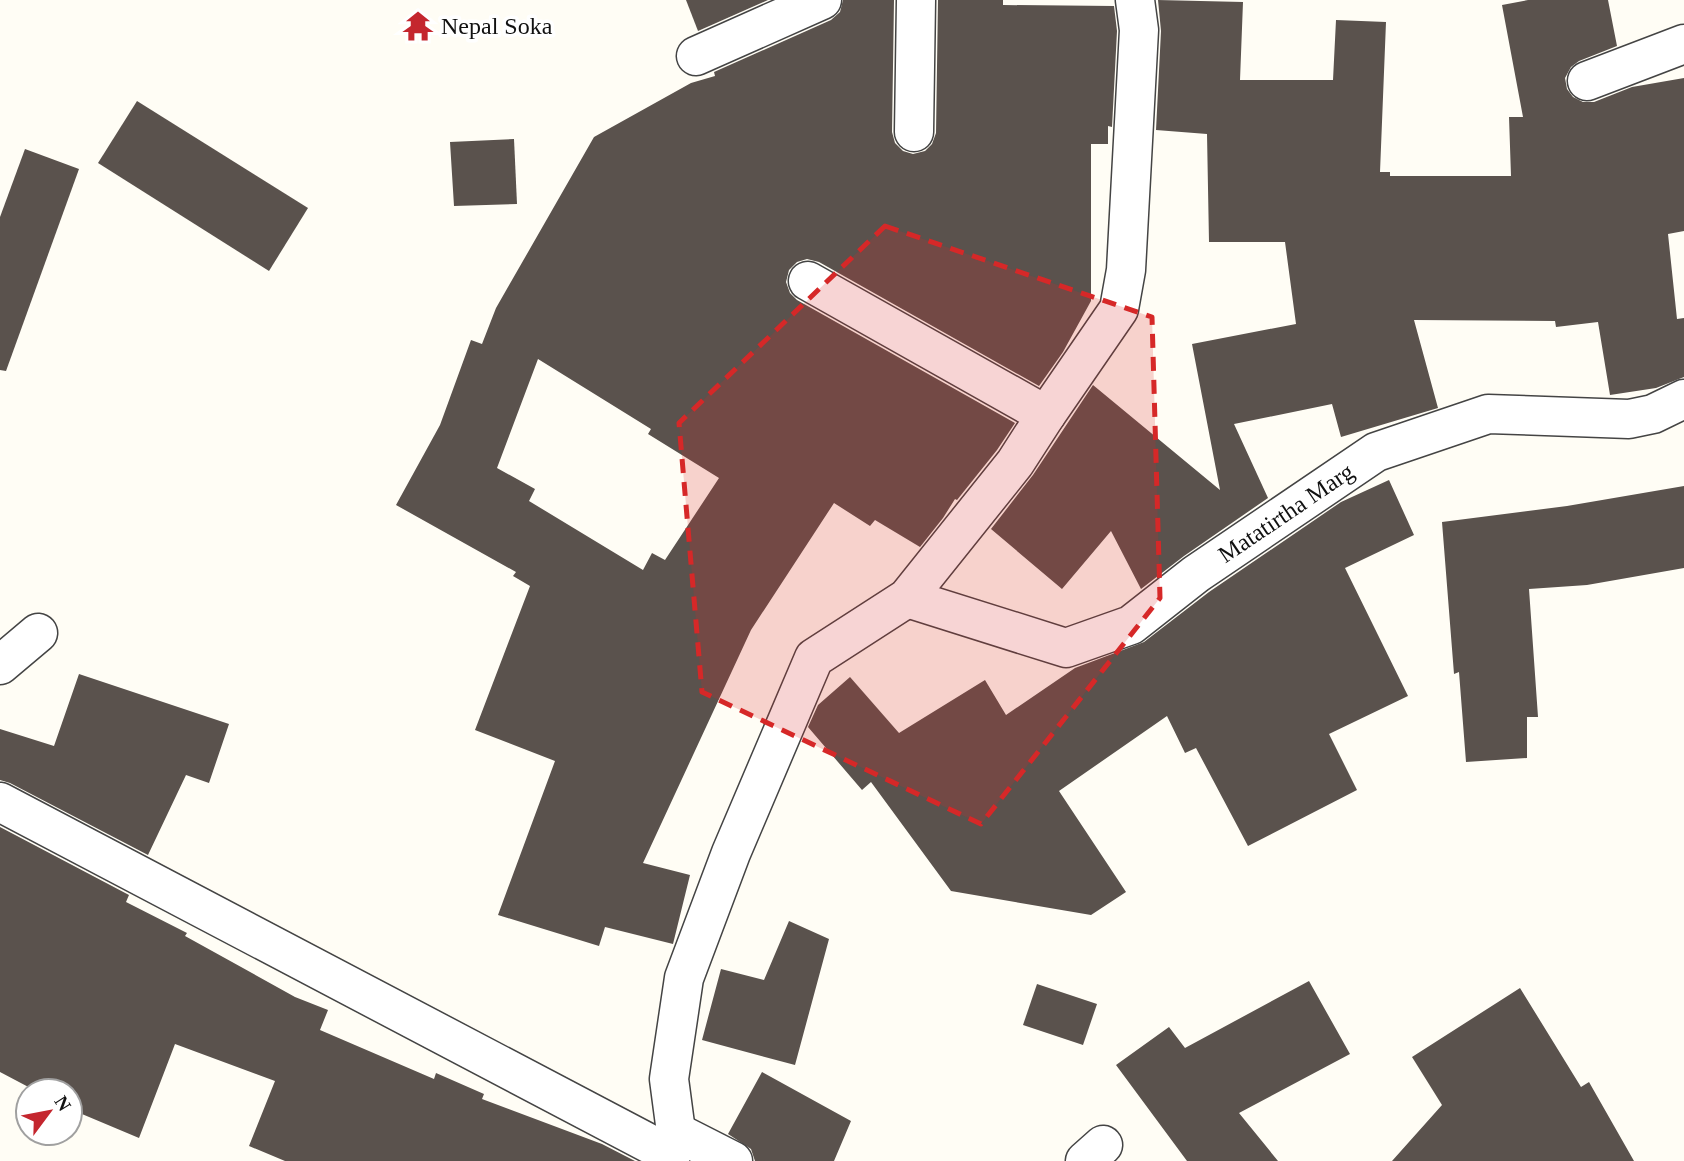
<svg xmlns="http://www.w3.org/2000/svg" width="1684" height="1161" viewBox="0 0 1684 1161" font-family="'Times New Roman',serif">
<style>
.building{fill:#5a524d;fill-rule:evenodd}
.lines{fill:none;stroke-linecap:round;stroke-linejoin:round}
.minor-casing{stroke:#444;stroke-width:41}
.minor{stroke:#fff;stroke-width:38}
.marked{fill:#d62828;fill-opacity:0.2;stroke:#d62828;stroke-width:5;stroke-dasharray:14 9;stroke-linejoin:round}
.labels{text-anchor:middle;dominant-baseline:central;stroke-width:7;stroke-linejoin:round;paint-order:stroke}
.poi-label{font-size:24px;fill:#111;stroke:#fff;text-anchor:start}
.street-label{font-size:24px;fill:#111;stroke:#fff}
</style>
<rect width="100%" height="100%" fill="#fffdf5"/>
<g class="building">
<path d="M686,0H768L698,31Z"/>
<path d="M843,0H894L892,132L895,143L903,151L913,154L925,151L932,144L936,133L938,0H1003V5L1114,6L1117,31L1112,127L1108,126V144H1091V301L1063,352L1039,386L819,262L807,259L797,262L789,270L786,282L790,293L797,300L1015,423L997,450L957,500L955,499L943,518L920,547L875,520L870,526L834,503L751,630L643,863L690,875L673,944L605,927L599,946L498,915L555,761L475,730L530,586L513,576L516,572L396,505L440,425L471,340L482,344L496,308L594,137L691,83L715,76L714,72L831,20L840,12ZM538,359L651,429L648,434L719,478L665,560L652,553L643,570L529,501L535,489L497,468Z"/>
<path d="M1158,0L1243,2L1240,80H1333L1336,20L1386,22L1380,172H1390V176H1511L1509,117H1523L1502,5L1528,0H1608L1617,46L1579,61L1571,67L1565,78L1567,89L1573,97L1583,102H1594L1632,87L1684,78V231L1668,234L1677,319L1684,318V377L1656,388L1610,395L1598,322L1556,327L1555,321L1414,320L1438,408L1341,437L1332,404L1234,424L1268,498L1184,556L1141,589L1111,531L1062,589L991,529L1033,475L1093,385L1220,490L1192,344L1296,324L1285,242H1209L1207,134L1156,130L1161,31Z"/>
<path d="M137,101L308,208L269,271L98,163Z"/>
<path d="M514,139L517,204L454,206L450,142Z"/>
<path d="M25,149L79,169L6,371L0,370V217Z"/>
<path d="M1389,480L1414,535L1345,568L1408,696L1329,734L1357,790L1248,846L1196,748L1185,753L1167,716L1059,791L1126,892L1091,915L951,891L871,782L862,790L808,727L818,705L850,677L899,733L985,680L1006,715L1075,668L1144,642L1209,592L1341,502Z"/>
<path d="M1684,486V568L1587,585L1529,589L1538,717H1527V758L1466,762L1459,672L1454,674L1442,522L1567,506Z"/>
<path d="M79,674L229,724L209,783L186,775L148,855L10,783L0,780V729L54,746Z"/>
<path d="M0,827L129,895L126,902L187,933L185,936L295,997L328,1010L320,1030L434,1079L436,1073L484,1094L482,1099L602,1144L635,1161H285L249,1146L275,1081L175,1044L139,1138L70,1109V1091H36L0,1072Z"/>
<path d="M789,921L829,939L795,1065L702,1040L721,969L764,980Z"/>
<path d="M1309,981L1350,1054L1239,1113L1278,1161H1187L1116,1065L1169,1027L1185,1048Z"/>
<path d="M1037,984L1097,1004L1083,1045L1023,1025Z"/>
<path d="M1520,988L1581,1087L1589,1082L1634,1161H1392L1442,1105L1412,1057Z"/>
<path d="M762,1072L851,1121L834,1161H755L751,1149L728,1134Z"/>
</g>
<g class="lines">
<g class="minor-casing">
<g id="minor">
<path d="M696,56L822,0"/>
<path d="M1587,81L1684,44"/>
<path d="M914,132L916,0"/>
<path d="M808,281L1046,415"/>
<path id="s1" d="M907,598L1066,648L1131,625L1196,574L1376,452L1488,414L1629,419L1653,414L1684,399"/>
<path d="M0,665L38,633"/>
<path d="M0,802L671,1155"/>
<path d="M676,1132L733,1161"/>
<path d="M669,1161L676,1132L669,1079L684,978L731,853L814,658L907,598L1015,463L1046,415L1119,309L1126,270L1139,30L1135,0"/>
<path d="M1085,1161L1103,1145"/>
</g>
</g>
<use href="#minor" class="minor"/>
</g>
<path class="marked" d="M885,226L1152,317L1160,598L981,824L702,692L679,423Z"/>
<defs>
<g id="temple-bare" transform="scale(2.415)"><path d="M0-6L5-2H3V0L6.5 2.5H4V6H1.5V3h-3V6H-4V2.5H-6.5L-3 0V-2H-5Z" fill="#c4262e" stroke="#fff" stroke-width="2.5" paint-order="stroke"/></g>
</defs>
<g fill-rule="evenodd">
<use href="#temple-bare" x="418" y="26"/>
</g>
<g class="labels">
<g class="poi-label">
<text x="441" y="26">Nepal Soka</text>
</g>
<g class="street-label">
<text stroke="none"><textPath href="#s1" startOffset="427">Matatirtha Marg</textPath></text>
</g>
</g>
<g transform="translate(49 1112) rotate(58)"><circle r="33" fill="#ffffff" stroke="#a0a0a0" stroke-width="2"/>
<path d="M0-5L12 26L0 18L-12 26Z" fill="#c4262e"/>
<text y="-10" font-size="19" font-weight="bold" text-anchor="middle" fill="#111111">N</text>
</g>
</svg>
